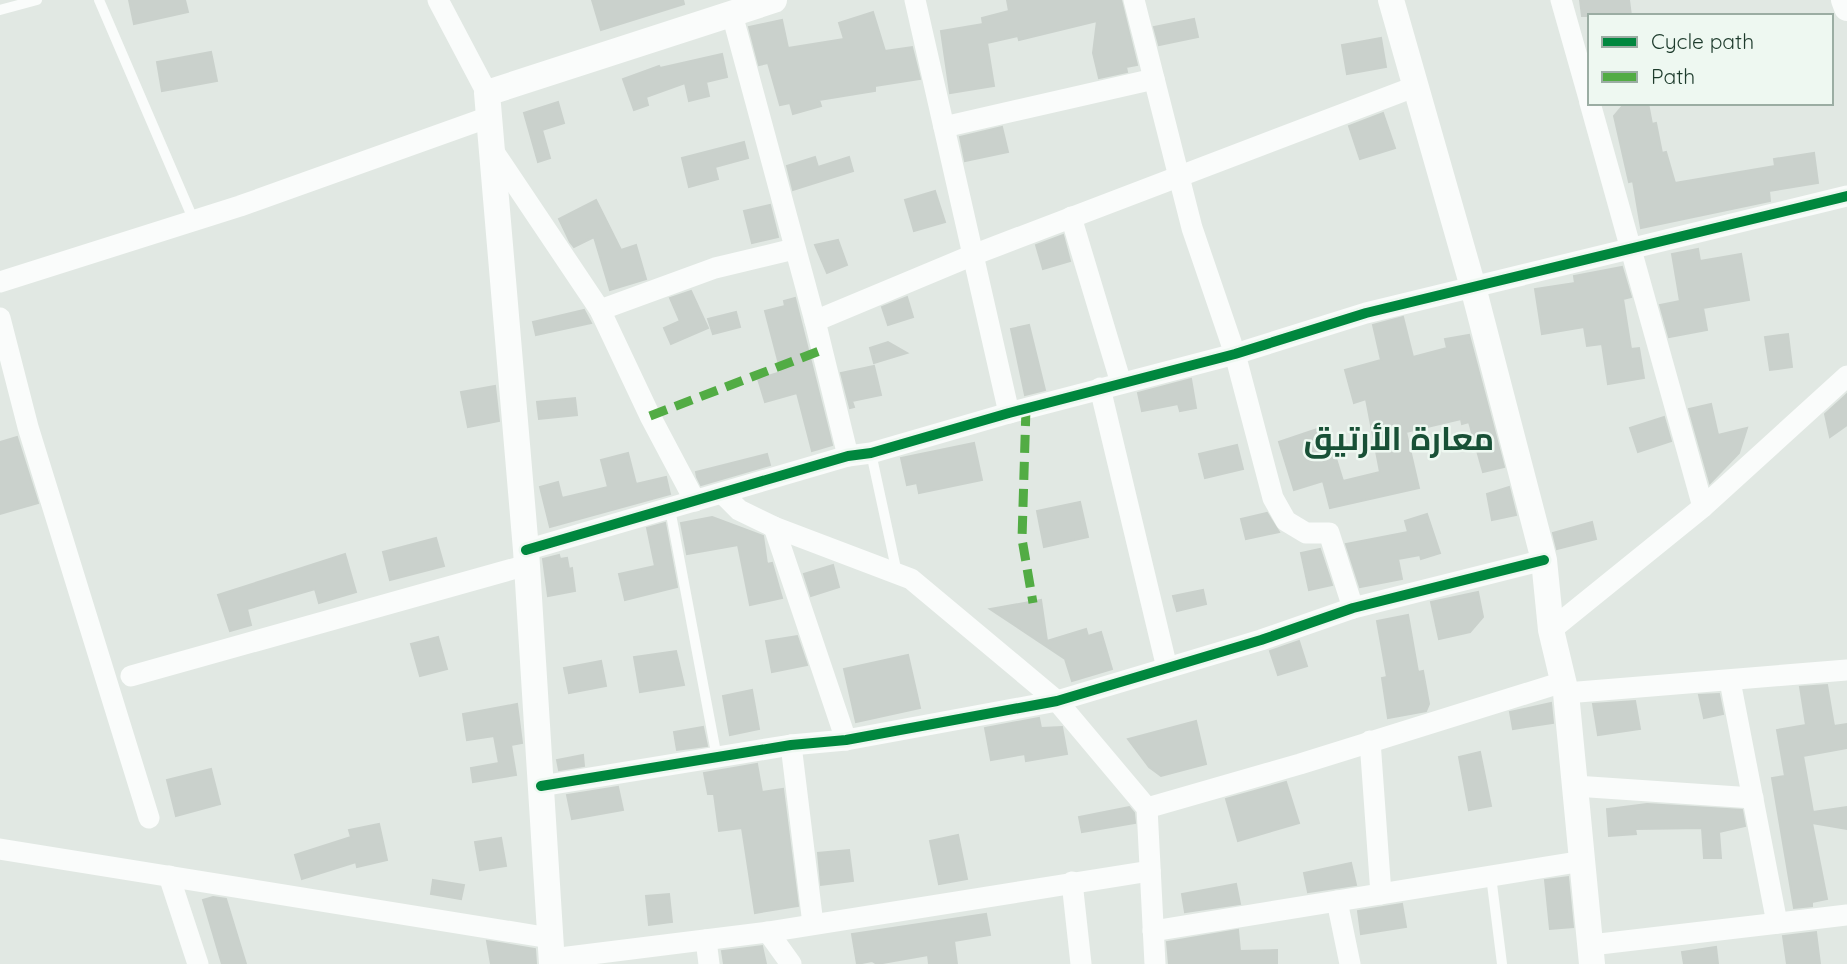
<svg xmlns="http://www.w3.org/2000/svg" width="1847" height="964" viewBox="0 0 1847 964" font-family="Quicksand,Cairo,sans-serif">
<style>
.building{fill:#cad1cc;stroke:#cad1cc;stroke-width:2}
.lines{fill:none;stroke-linecap:round;stroke-linejoin:round}
.service{stroke:#fafcfb;stroke-width:10}
.minor{stroke:#fafcfb;stroke-width:21}
.tertiary{stroke:#fafcfb;stroke-width:26}
.quiet{stroke:#52ac44;stroke-width:9;stroke-dasharray:18 9;stroke-linecap:butt}
.cycleway-casing{stroke:#eef8f1;stroke-width:15}
.cycleway{stroke:#00873e;stroke-width:10}
.labels{text-anchor:middle;dominant-baseline:central;stroke-width:5;stroke-linejoin:round;paint-order:stroke}
.district-label{font-size:32px;font-weight:bold;fill:#185036;stroke:#eef8f1}
</style>
<rect width="100%" height="100%" fill="#e1e8e3"/>
<g class="building">
<path d="M129,0H185L188,12L134,24Z"/>
<path d="M592,0H683L684,4L601,30Z"/>
<path d="M1007,0H1121L1137,65L1126,67L1127,72L1099,78L1093,53L1097,21L1019,40L1018,36L987,43L994,86L950,93L941,31L983,24L982,18L1009,11Z"/>
<path d="M1580,0H1629L1631,16H1582Z"/>
<path d="M873,12L885,51L912,47L920,79L875,86V91L819,100L821,106L793,114L790,103L780,105L768,63L759,65L749,27L782,20L788,48L844,39L839,23Z"/>
<path d="M1194,19L1198,37L1159,45L1154,27Z"/>
<path d="M1381,38L1386,67L1347,74L1342,45Z"/>
<path d="M211,52L217,81L162,91L157,62Z"/>
<path d="M722,54L727,77L706,82L709,96L689,101L685,83L646,97L648,105L634,110L623,79L659,66L660,68Z"/>
<path d="M558,102L564,123L542,130L550,158L538,162L524,113Z"/>
<path d="M1625,103H1648L1652,124L1656,123L1662,153L1666,152L1675,183L1775,166L1774,159L1814,153L1818,183L1769,191L1770,201L1641,228L1633,181L1629,182L1614,116Z"/>
<path d="M1383,113L1395,148L1360,159L1349,126Z"/>
<path d="M1002,127L1008,152L965,161L960,137Z"/>
<path d="M744,142L748,158L715,167L718,179L689,187L682,158Z"/>
<path d="M815,157L818,167L849,157L853,171L793,190L787,166Z"/>
<path d="M935,191L945,222L914,231L905,200Z"/>
<path d="M596,200L621,250L636,245L646,279L610,290L594,237L574,247L570,242L559,219Z"/>
<path d="M770,205L778,237L752,243L744,211Z"/>
<path d="M1063,235L1070,261L1043,269L1036,245Z"/>
<path d="M838,240L847,265L827,273L815,245Z"/>
<path d="M1698,249L1700,261L1741,254L1749,300L1703,308L1707,330L1669,337L1660,305L1680,301L1672,254Z"/>
<path d="M1622,267L1631,297L1623,299L1631,349L1639,348L1644,378L1608,384L1602,344L1587,346L1584,327L1542,334L1535,289L1575,283L1574,276Z"/>
<path d="M691,291L708,328L671,344L664,328L680,321L670,298Z"/>
<path d="M907,297L913,317L888,325L882,307Z"/>
<path d="M795,298L832,445L812,451L797,393L765,402L758,379L781,372L765,311L785,306L784,301Z"/>
<path d="M584,310L591,323L536,335L533,322Z"/>
<path d="M736,312L740,327L713,334L708,319Z"/>
<path d="M1403,317L1413,357L1447,348L1445,339L1469,335L1504,467L1483,472L1469,422L1462,424L1461,419L1406,432L1419,488L1330,508L1323,481L1294,490L1279,442L1326,426L1343,481L1380,472L1366,399L1354,403L1345,370L1381,360L1373,325Z"/>
<path d="M1029,325L1045,390L1025,395L1011,329Z"/>
<path d="M1788,334L1792,367L1770,370L1765,337Z"/>
<path d="M888,342L907,353L874,363L870,348Z"/>
<path d="M874,366L881,395L852,401L854,407L850,408L841,373Z"/>
<path d="M1191,379L1196,408L1180,411L1178,404L1142,411L1138,393Z"/>
<path d="M495,386L499,421L468,427L461,392Z"/>
<path d="M1847,394V425L1830,437L1825,414Z"/>
<path d="M575,398L577,415L539,419L537,402Z"/>
<path d="M1711,404L1718,435L1747,428L1739,453L1710,483L1689,409Z"/>
<path d="M1664,417L1671,441L1638,452L1630,428Z"/>
<path d="M17,437L38,503L0,514V442Z"/>
<path d="M974,443L982,480L919,493L917,483L907,485L901,458Z"/>
<path d="M1237,445L1243,469L1205,478L1199,454Z"/>
<path d="M628,453L636,484L666,477L670,494L550,527L540,487L558,482L562,498L608,487L601,460Z"/>
<path d="M767,454L770,465L701,485L697,477L696,472Z"/>
<path d="M1509,487L1516,515L1492,520L1487,494Z"/>
<path d="M1080,502L1088,537L1044,547L1037,511Z"/>
<path d="M1267,513L1279,532L1246,539L1241,519Z"/>
<path d="M1427,514L1440,553L1421,559L1420,555L1398,559L1402,579L1360,587L1346,544L1408,532L1405,521Z"/>
<path d="M712,517L763,536L767,564L772,563L782,598L750,605L738,545L687,554L681,523Z"/>
<path d="M1592,522L1596,539L1557,549L1553,533Z"/>
<path d="M665,523L677,587L625,600L619,574L655,566L647,528Z"/>
<path d="M436,538L444,566L390,580L383,552Z"/>
<path d="M1320,549L1332,585L1309,590L1301,553Z"/>
<path d="M345,554L356,592L319,603L315,589L247,609L251,625L230,631L218,595Z"/>
<path d="M559,555L560,559L567,558L569,569L572,568L575,591L548,596L543,559Z"/>
<path d="M833,565L839,587L811,596L804,574Z"/>
<path d="M1203,590L1206,604L1177,611L1173,596Z"/>
<path d="M1478,592L1483,617L1470,632L1439,639L1431,602Z"/>
<path d="M1041,600L1047,641L1086,629L1088,636L1101,632L1112,669L1072,681L1065,659L990,609Z"/>
<path d="M1408,615L1418,672L1423,671L1429,704L1426,711L1388,718L1382,678L1387,677L1377,621Z"/>
<path d="M797,636L807,665L772,672L766,641Z"/>
<path d="M438,637L447,669L420,676L411,644Z"/>
<path d="M1299,641L1307,666L1278,675L1270,651Z"/>
<path d="M676,651L684,685L640,692L634,657Z"/>
<path d="M908,655L920,708L856,722L844,669Z"/>
<path d="M601,661L606,686L569,693L564,668Z"/>
<path d="M1827,685L1834,726L1847,724V748L1803,756L1813,812L1847,807V829L1812,823L1827,899L1812,902V906L1794,908L1772,778L1785,776L1777,730L1806,725L1800,687Z"/>
<path d="M752,690L759,729L730,735L723,696Z"/>
<path d="M1719,694L1723,714L1704,718L1699,695Z"/>
<path d="M1635,701L1640,729L1598,735L1593,704Z"/>
<path d="M1551,703L1553,723L1513,729L1510,712Z"/>
<path d="M517,704L522,743L511,745L516,775L473,782L471,768L499,763L494,736L467,740L463,714Z"/>
<path d="M1039,718L1041,728L1062,727L1067,754L1026,761L1025,754L991,760L985,728Z"/>
<path d="M1196,721L1206,764L1161,776L1149,767L1128,739Z"/>
<path d="M703,727L707,746L677,750L674,732Z"/>
<path d="M1480,752L1491,806L1469,810L1459,757Z"/>
<path d="M583,755L584,766L559,770L557,760Z"/>
<path d="M757,764L762,792L783,789L798,906L755,913L742,828L719,831L714,794H708L704,773Z"/>
<path d="M211,769L220,804L176,816L167,780Z"/>
<path d="M1286,782L1299,823L1238,841L1226,799Z"/>
<path d="M618,787L623,810L572,819L567,795Z"/>
<path d="M1647,804L1742,810L1745,826L1719,832L1721,858H1704L1702,828L1635,829L1636,834L1609,836L1607,809Z"/>
<path d="M1129,807L1134,813L1135,823L1082,832L1079,817Z"/>
<path d="M379,824L387,860L357,867L356,862L302,879L295,855L351,837L349,830Z"/>
<path d="M958,835L967,879L939,884L930,841Z"/>
<path d="M501,838L506,866L480,870L475,842Z"/>
<path d="M849,850L853,881L821,885L818,853Z"/>
<path d="M1351,863L1356,885L1308,892L1304,873Z"/>
<path d="M1568,877L1573,927L1550,929L1545,880Z"/>
<path d="M433,880L464,885L461,899L431,894Z"/>
<path d="M1236,884L1240,904L1185,912L1182,894Z"/>
<path d="M669,894L672,922L649,925L646,896Z"/>
<path d="M213,897L226,899L246,964H222L203,900Z"/>
<path d="M1402,904L1406,927L1361,934L1358,911Z"/>
<path d="M986,914L990,935L954,941L957,964H929L928,955L877,964L872,961L857,964L852,934Z"/>
<path d="M1238,930L1240,951L1277,950V964H1169L1167,942Z"/>
<path d="M1816,932L1820,964H1787L1783,936Z"/>
<path d="M487,941L535,949L536,964H491Z"/>
<path d="M762,946L766,964H724L722,951Z"/>
<path d="M1716,947L1718,964H1684L1682,952Z"/>
</g>
<g class="lines">
<g class="service">
<path d="M99,0L194,221"/>
<path d="M0,10L37,0"/>
<path d="M871,453L897,573"/>
<path d="M670,509L717,758"/>
<path d="M1491,876L1502,964"/>
</g>
<g class="minor">
<path d="M438,0L487,93"/>
<path d="M915,0L1009,413"/>
<path d="M1134,0L1192,228L1235,354L1273,498L1286,521L1306,533H1329L1353,608"/>
<path d="M1561,0L1590,102"/>
<path d="M732,14L815,321L848,456"/>
<path d="M1590,103L1703,507"/>
<path d="M944,127L1154,79"/>
<path d="M492,149L600,310L650,416L695,501"/>
<path d="M1071,217L1121,383"/>
<path d="M0,282L240,206L489,117"/>
<path d="M600,310L715,268L794,249"/>
<path d="M0,318L28,427L149,818"/>
<path d="M815,321L973,255L1414,87"/>
<path d="M1100,388L1167,668"/>
<path d="M723,494L739,510L774,527L911,579L1057,701L1147,808L1155,964"/>
<path d="M774,527L846,740"/>
<path d="M526,550L848,456L871,453L1009,413L1235,354L1366,313L1847,196"/>
<path d="M1551,630L1703,507L1847,376"/>
<path d="M131,676L527,565"/>
<path d="M1730,681L1777,923"/>
<path d="M1566,693L1847,670"/>
<path d="M1370,741L1381,894"/>
<path d="M791,745L813,924"/>
<path d="M541,786L791,745L846,740L1057,701L1261,640L1353,608L1544,560"/>
<path d="M1575,786L1753,798"/>
<path d="M1147,808L1300,764L1563,682"/>
<path d="M0,849L550,938"/>
<path d="M169,876L198,964"/>
<path d="M1072,882L1081,964"/>
<path d="M1337,901L1350,964"/>
<path d="M1153,931L1583,861"/>
<path d="M768,932L791,964"/>
<path d="M706,940L709,964"/>
<path d="M1591,945L1847,915"/>
<path d="M552,959L768,932L1150,871"/>
</g>
<g class="tertiary">
<path d="M1391,0L1473,287L1544,560L1551,630L1566,693L1592,964"/>
<path d="M1844,0L1847,8"/>
<path d="M552,964L526,550L487,93L774,0"/>
</g>
<g class="quiet">
<path d="M1026,408L1022,539L1033,603"/>
<path d="M650,416L822,350"/>
</g>
<g class="cycleway-casing">
<g id="cycleway">
<path d="M526,550L848,456L871,453L1009,413L1235,354L1366,313L1847,196"/>
<path d="M541,786L791,745L846,740L1057,701L1261,640L1353,608L1544,560"/>
</g>
</g>
<use href="#cycleway" class="cycleway"/>
</g>
<g class="labels">
<g class="district-label">
<text x="1399" y="438">معارة الأرتيق</text>
</g>
</g>
<rect x="1588" y="14" width="245" height="91" fill="#eef8f1" stroke="#9bada3" stroke-width="2"/>
<rect x="1602" y="37" width="35" height="10" fill="#00873e" stroke="#9bada3" stroke-width="2"/>
<text x="1651" y="49" font-size="21" fill="#1e3c2d">Cycle path</text>
<rect x="1602" y="72" width="35" height="10" fill="#52ac44" stroke="#9bada3" stroke-width="2"/>
<text x="1651" y="84" font-size="21" fill="#1e3c2d">Path</text>
</svg>
